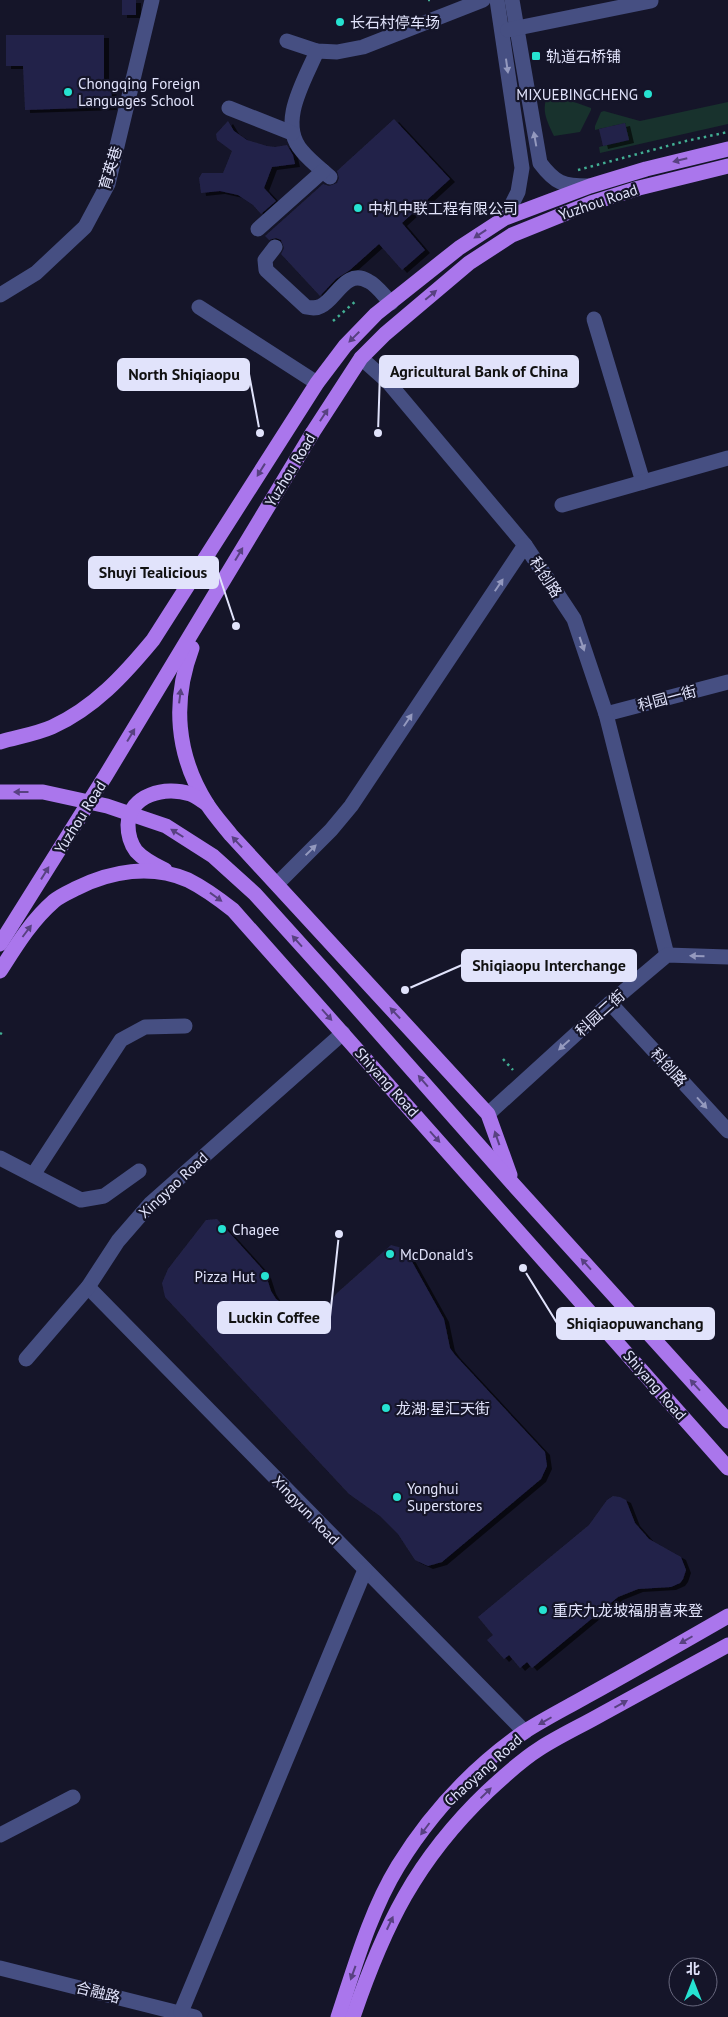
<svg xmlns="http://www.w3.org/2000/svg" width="728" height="2017" viewBox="0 0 728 2017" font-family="'PT Sans','Noto Sans SC',sans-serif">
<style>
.green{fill:#18322d}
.building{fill:#242348;filter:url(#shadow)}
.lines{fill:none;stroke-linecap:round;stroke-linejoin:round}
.path{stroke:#42ae93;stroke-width:2.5;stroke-dasharray:2.5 4;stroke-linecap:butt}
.minor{stroke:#464f82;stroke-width:15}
.major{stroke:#aa76ec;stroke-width:15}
.oneway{fill:#9499be}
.oneway2{fill:#584181}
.poi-dot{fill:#26e2d1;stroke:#151529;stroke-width:2}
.labels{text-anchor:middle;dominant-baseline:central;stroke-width:4.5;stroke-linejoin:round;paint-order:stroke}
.poi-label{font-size:15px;fill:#e1e3fb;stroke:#151529;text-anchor:start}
.street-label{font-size:15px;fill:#e1e3fb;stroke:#151529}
.leader{fill:none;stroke:#e1e3fb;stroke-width:2}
.callout-dot{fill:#e1e3fb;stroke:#151529;stroke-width:2}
.callout{fill:#e1e3fb;stroke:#e1e3fb;stroke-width:2}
.callout-label{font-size:16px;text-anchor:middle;font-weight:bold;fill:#111}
</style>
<defs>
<filter id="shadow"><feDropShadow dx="5" dy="3" stdDeviation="0" flood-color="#0009"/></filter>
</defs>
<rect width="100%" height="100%" fill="#151529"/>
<g class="green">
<path d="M549,93L591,108V110L580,132L554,136C547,121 540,109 549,93Z"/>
<path d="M728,102V124L600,153L599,147L628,140L625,123L595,130V126L601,112L604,111L640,121Z"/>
</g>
<g class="building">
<rect x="122" y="0" width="14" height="15"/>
<path d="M6,35H104V83H111L112,107L25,110L23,66H6Z"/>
<path d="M394,119L450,179L402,223L425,250L402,270L379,244L350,270L336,279L320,296L281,254L284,248L281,240L276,238L269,240L265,236L323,184L329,186L337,183L339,178L337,171Z"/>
<path d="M228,121L234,131L247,140L267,146L275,147L287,145L293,155L295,164L272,167L264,188L276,201L261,214L253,205L238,195L220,191L201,193L199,178L202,173H223L232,151L217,140L216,134Z"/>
<path d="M625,123L629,140L603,146L599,129Z"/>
<path d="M217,1219L265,1272L271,1291L276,1299L286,1306L297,1310H315L327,1306L337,1293L391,1245L402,1248L409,1259L410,1258L444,1319L450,1348L455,1355L545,1452L547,1466L541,1479L442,1562L428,1566L415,1560L398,1534L380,1516L349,1494L165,1297L162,1283L168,1269L206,1220Z"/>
<path d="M613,1496L620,1497L626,1500L635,1523L649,1539L681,1557L686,1570L683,1579L680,1583L671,1587L638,1589L618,1597L532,1668L527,1662L520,1668L509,1655L504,1659L487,1640L493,1635L478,1617L589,1525L607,1500Z"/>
</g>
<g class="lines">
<g class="path">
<path d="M428,0H430"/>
<path d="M578,170L686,141L728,132"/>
<path d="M333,321L357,300"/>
<path d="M397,371L411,356"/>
<path d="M0,1033L2,1034"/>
<path d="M503,1059L513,1070"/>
</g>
<g class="minor">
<path d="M497,0L522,168L518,192L505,218"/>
<path d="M512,0L540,163C555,183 563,186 588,186"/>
<path d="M508,30L651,1"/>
<path d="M287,41L317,51L337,52L363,47L483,0"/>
<path d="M317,51C305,80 277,123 302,151C310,161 321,169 330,177"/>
<path d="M229,108L292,133"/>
<path d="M258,229L323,171"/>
<path d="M275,247L265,260L266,270L306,307C311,308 316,309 321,306C336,299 346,268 368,281C377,285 384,296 391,303"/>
<path d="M0,295L36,273L85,227L108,184L152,0"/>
<path d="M199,307L317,383"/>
<path d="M594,319L643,482"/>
<path d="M361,358L388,382L525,545"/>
<path d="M562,505L728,458"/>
<path d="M606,714L728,682"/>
<path d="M277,884L331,830L351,806L525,545L574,619L606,714L667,955"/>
<path d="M610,1003L728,1131"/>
<path d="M488,1114L610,1003L667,955L728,957"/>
<path d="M0,1158L81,1200L104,1196L139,1171"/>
<path d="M33,1175L121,1040L145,1027L185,1026"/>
<path d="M88,1287L525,1732"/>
<path d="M26,1359L88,1287L118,1241L151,1203L343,1033"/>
<path d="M0,1835L73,1797"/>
<path d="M0,1968L195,2017"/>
<path d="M181,2012L365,1570"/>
</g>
<g class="major">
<path d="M192,648C172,701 176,755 207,804C214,815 223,825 231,835L488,1114L510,1175"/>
<path d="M0,742C17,737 36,734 52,727C94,708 124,675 153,640L317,383L345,346L376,314L459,248L505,218L590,186L646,169L728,149"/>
<path d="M0,792H43L107,806L166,826L213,856L255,894L330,977L513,1184L728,1421"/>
<path d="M165,870C155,865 144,860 136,851C131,844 128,834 128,825C129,794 166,786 190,794C196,796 202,801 207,804"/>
<path d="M0,944L106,775L313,432L361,358L385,334L469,263L512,235L591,203L639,188L728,166"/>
<path d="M0,971C16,946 31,921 54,901C60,896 69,892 77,888C111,871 151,864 188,880C204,888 219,899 233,910L728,1468"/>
<path d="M338,2017C355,1966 370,1912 398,1866C430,1814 474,1767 524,1732C544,1719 566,1708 587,1696C634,1670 681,1643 728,1616"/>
<path d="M353,2017C384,1926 416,1860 487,1792C503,1777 520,1761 539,1749C559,1736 581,1726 602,1714C644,1691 686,1668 728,1645"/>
</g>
</g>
<defs><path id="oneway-solid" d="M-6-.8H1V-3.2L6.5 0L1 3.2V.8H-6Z" transform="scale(1.25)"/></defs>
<g class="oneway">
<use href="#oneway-solid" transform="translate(507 66) rotate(82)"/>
<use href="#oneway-solid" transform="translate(535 139) rotate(-100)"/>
<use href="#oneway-solid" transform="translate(499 585) rotate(-56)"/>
<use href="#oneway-solid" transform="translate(582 644) rotate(71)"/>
<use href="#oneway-solid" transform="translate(408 720) rotate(-56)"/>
<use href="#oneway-solid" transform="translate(311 850) rotate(-44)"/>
<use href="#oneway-solid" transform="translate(697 956) rotate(-179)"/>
<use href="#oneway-solid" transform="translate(564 1045) rotate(138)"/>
<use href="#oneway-solid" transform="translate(702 1103) rotate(48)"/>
</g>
<g class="oneway2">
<use href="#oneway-solid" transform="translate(680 160) rotate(166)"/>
<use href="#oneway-solid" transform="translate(480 234) rotate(146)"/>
<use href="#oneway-solid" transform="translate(431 295) rotate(-40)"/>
<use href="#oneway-solid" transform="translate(354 337) rotate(135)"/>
<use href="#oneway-solid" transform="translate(324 415) rotate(-57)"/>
<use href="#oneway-solid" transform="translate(261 470) rotate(122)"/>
<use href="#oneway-solid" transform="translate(239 554) rotate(-59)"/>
<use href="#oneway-solid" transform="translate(180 696) rotate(-83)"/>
<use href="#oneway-solid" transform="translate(131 735) rotate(-59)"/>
<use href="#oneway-solid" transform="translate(21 792) rotate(180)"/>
<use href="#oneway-solid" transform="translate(177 833) rotate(-148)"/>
<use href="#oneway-solid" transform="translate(237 842) rotate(-133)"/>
<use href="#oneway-solid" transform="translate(45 873) rotate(-58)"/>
<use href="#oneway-solid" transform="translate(216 897) rotate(36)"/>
<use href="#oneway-solid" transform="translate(27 931) rotate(-53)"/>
<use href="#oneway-solid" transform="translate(297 941) rotate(-132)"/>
<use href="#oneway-solid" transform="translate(395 1013) rotate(-133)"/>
<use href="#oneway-solid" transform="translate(327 1015) rotate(48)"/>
<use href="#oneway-solid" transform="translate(423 1081) rotate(-131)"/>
<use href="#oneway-solid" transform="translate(435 1137) rotate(48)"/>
<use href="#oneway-solid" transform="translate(497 1138) rotate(-109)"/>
<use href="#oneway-solid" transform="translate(586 1264) rotate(-132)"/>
<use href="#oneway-solid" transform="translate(695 1385) rotate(-132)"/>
<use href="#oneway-solid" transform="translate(686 1640) rotate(150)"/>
<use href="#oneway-solid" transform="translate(621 1704) rotate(-29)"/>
<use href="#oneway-solid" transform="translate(545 1721) rotate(150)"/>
<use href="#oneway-solid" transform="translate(486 1793) rotate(-44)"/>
<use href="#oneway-solid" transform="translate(425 1829) rotate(127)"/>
<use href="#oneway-solid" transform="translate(390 1923) rotate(-65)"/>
<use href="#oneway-solid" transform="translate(353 1973) rotate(110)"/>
</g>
<g class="poi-dot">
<circle cx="340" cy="22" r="5"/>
<rect x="531" y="51" width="10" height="10" rx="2.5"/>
<circle cx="68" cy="92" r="5"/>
<circle cx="648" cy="94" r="5"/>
<circle cx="358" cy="208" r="5"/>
<circle cx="222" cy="1229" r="5"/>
<circle cx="390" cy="1254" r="5"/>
<circle cx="265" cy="1276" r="5"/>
<circle cx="386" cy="1408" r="5"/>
<circle cx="397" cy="1497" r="5"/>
<circle cx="543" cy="1610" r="5"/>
</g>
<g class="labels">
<g class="poi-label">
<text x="350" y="22">长石村停车场</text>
<text x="546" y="56">轨道石桥铺</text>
<text x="78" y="83">Chongqing Foreign<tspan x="78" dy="17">Languages School</tspan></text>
<text x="638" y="94" text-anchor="end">MIXUEBINGCHENG</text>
<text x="368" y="208">中机中联工程有限公司</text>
<text x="232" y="1229">Chagee</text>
<text x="400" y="1254">McDonald's</text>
<text x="255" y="1276" text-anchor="end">Pizza Hut</text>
<text x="396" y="1408">龙湖·星汇天街</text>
<text x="407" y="1488">Yonghui<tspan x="407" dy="17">Superstores</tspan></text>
<text x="553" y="1610">重庆九龙坡福朋喜来登</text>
</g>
<g class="street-label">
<text transform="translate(110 168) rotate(-73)">育英巷</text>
<text transform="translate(598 202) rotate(-19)">Yuzhou Road</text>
<text transform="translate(290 470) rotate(-59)">Yuzhou Road</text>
<text transform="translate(546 577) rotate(57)">科创路</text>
<text transform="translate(667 698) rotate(-15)">科园一街</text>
<text transform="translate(80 817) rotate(-58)">Yuzhou Road</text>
<text transform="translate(600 1013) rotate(-42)">科园二街</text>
<text transform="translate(669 1067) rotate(48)">科创路</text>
<text transform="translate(387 1082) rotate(48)">Shiyang Road</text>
<text transform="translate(173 1185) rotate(-43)">Xingyao Road</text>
<text transform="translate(655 1385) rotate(49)">Shiyang Road</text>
<text transform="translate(306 1510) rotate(46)">Xingyun Road</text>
<text transform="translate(483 1770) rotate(-42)">Chaoyang Road</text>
<text transform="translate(98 1992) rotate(14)">合融路</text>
</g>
</g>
<path class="leader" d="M378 433L380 372M260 433L249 374M236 626L218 572M405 990L462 965M339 1234L330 1317M523 1268L557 1323"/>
<g class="callout-dot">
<circle cx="378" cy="433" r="5"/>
<circle cx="260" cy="433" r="5"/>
<circle cx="236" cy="626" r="5"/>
<circle cx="405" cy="990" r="5"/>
<circle cx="339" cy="1234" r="5"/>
<circle cx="523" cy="1268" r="5"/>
</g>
<g class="callout">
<rect x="380" y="356" width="198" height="31" rx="5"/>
<rect x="118" y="359" width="131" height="31" rx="5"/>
<rect x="89" y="557" width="129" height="31" rx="5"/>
<rect x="462" y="950" width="174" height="31" rx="5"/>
<rect x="218" y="1302" width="112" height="31" rx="5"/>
<rect x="557" y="1308" width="157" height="31" rx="5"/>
</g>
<g class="callout-label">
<text x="479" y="377">Agricultural Bank of China</text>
<text x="184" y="380">North Shiqiaopu</text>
<text x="153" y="578">Shuyi Tealicious</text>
<text x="549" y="971">Shiqiaopu Interchange</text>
<text x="274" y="1323">Luckin Coffee</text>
<text x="635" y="1329">Shiqiaopuwanchang</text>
</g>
<g transform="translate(693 1982)"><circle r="24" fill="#151529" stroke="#67677d"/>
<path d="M0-4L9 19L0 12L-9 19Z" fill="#26e2d1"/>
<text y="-8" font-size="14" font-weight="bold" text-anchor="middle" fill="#e1e3fb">北</text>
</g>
</svg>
